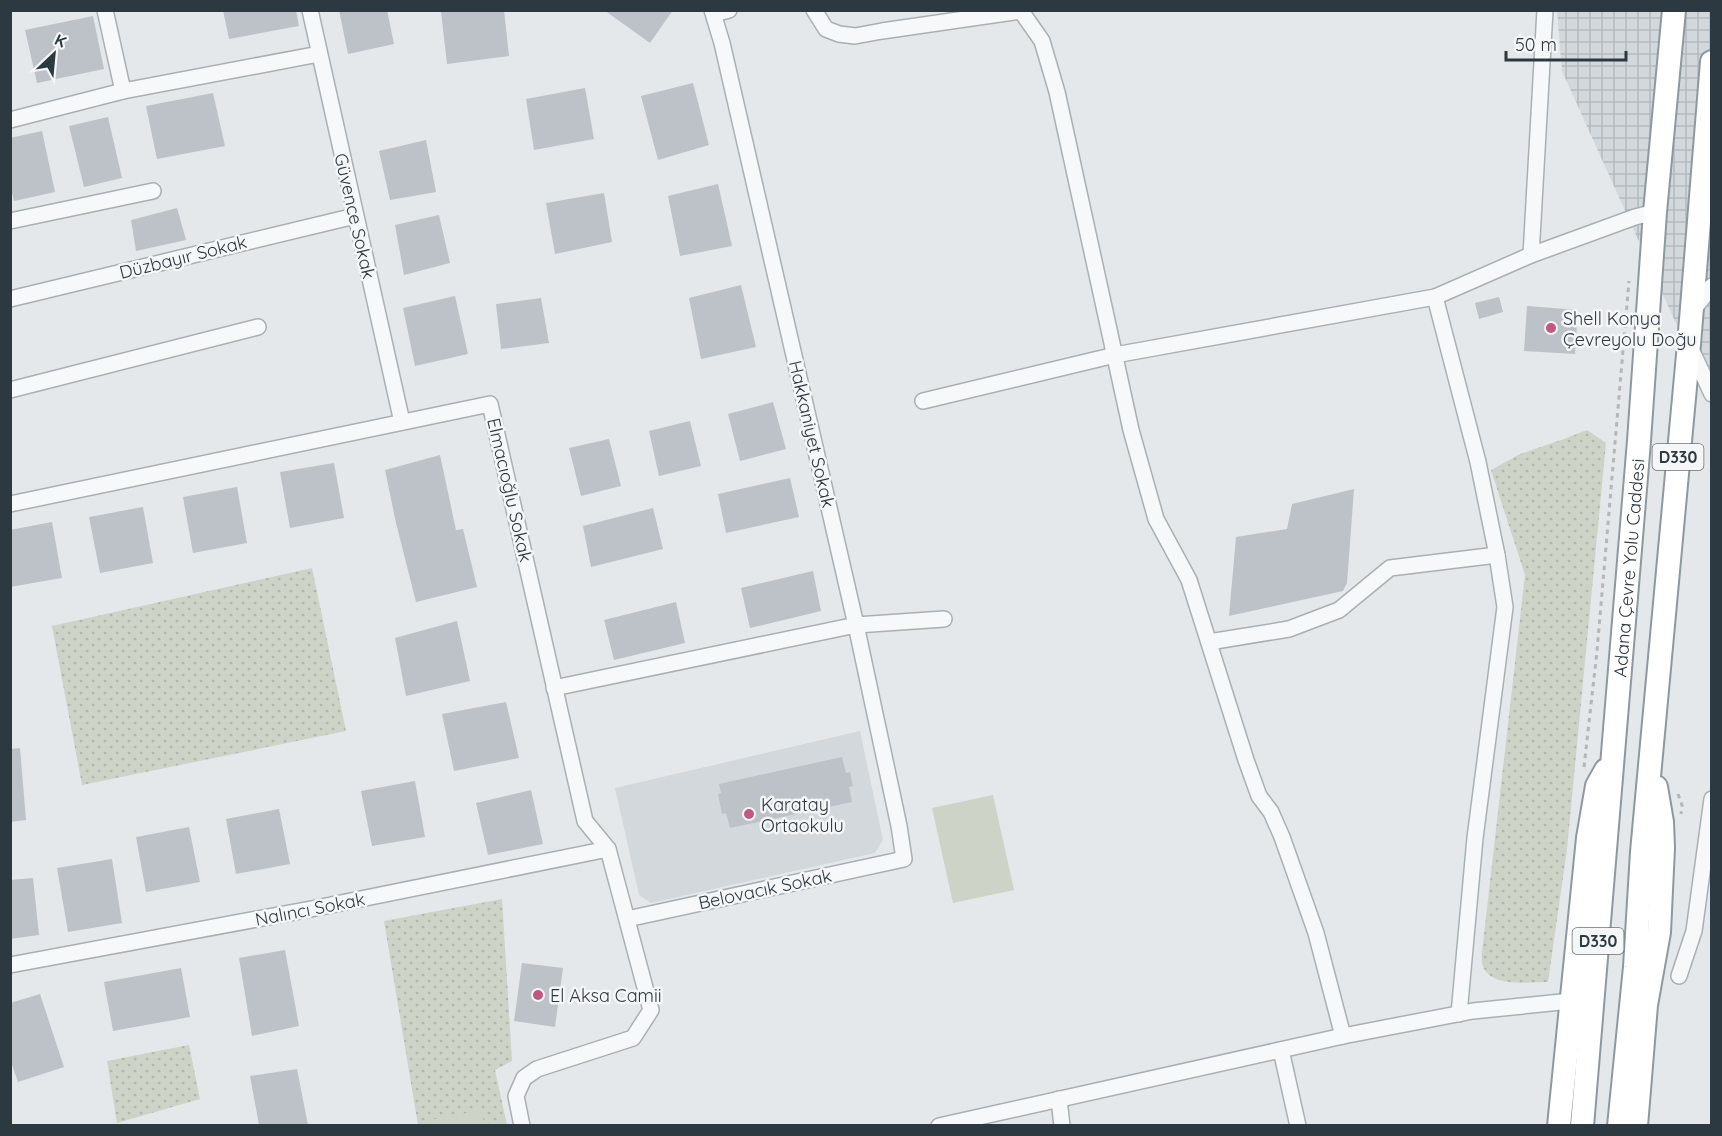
<svg xmlns="http://www.w3.org/2000/svg" width="1722" height="1136" viewBox="0 0 1722 1136" font-family="Quicksand,sans-serif">
<style>
.built{fill:#d2d8dc}
.industrial{fill:url(#industrial-grid)}
.green{fill:url(#green-dots)}
.pitch{fill:#cdd3c6}
.building{fill:#bcc2c7}
.lines{fill:none;stroke-linecap:round;stroke-linejoin:round}
.minor-casing{stroke:#a9b0b4;stroke-width:18}
.highway-casing{stroke:#8d999f;stroke-width:26}
.path{stroke:#b2b7ba;stroke-width:3;stroke-dasharray:4.5 4.5;stroke-linecap:butt}
.minor{stroke:#f6f8f9;stroke-width:15}
.highway{stroke:#fff;stroke-width:22}
.poi-dot{fill:#c05882;stroke:#f4f6f8;stroke-width:2}
.labels{text-anchor:middle;dominant-baseline:central;stroke-width:5;stroke-linejoin:round;paint-order:stroke}
.shield{fill:#f4f6f8;stroke:#697278;stroke-width:1.5}
.shield-label{font-size:16px;font-weight:bold;fill:#2d3941}
.street-label{font-size:18px;fill:#2d3941;stroke:#f4f6f8}
.poi-label{font-size:18px;fill:#2d3941;stroke:#f4f6f8;text-anchor:start}
</style>
<defs>
<pattern id="industrial-grid" width="8" height="8" patternUnits="userSpaceOnUse" patternTransform="scale(1.5)"><rect width="8" height="8" fill="#d2d8dc"/><path d="M0 4h8M4 0v8" fill="none" stroke="#b5babe"/></pattern>
<pattern id="green-dots" width="8" height="8" patternUnits="userSpaceOnUse" patternTransform="scale(1.5)"><rect width="8" height="8" fill="#cdd3c6"/><path d="M2 2h.1M6 6h.1" fill="none" stroke="#b0b6ab" stroke-width="1.8" stroke-linecap="round"/></pattern>
</defs>
<rect width="100%" height="100%" fill="#e4e8ea"/>
<path class="built" d="M860,731L883,840L875,853L651,903L639,895L615,788Z"/>
<path class="industrial" d="M1557,11H1711V401L1562,71Z"/>
<g class="green">
<path d="M1587,430L1606,443L1567,849L1548,982C1531,982 1490,988 1483,966C1481,962 1482,956 1482,952L1525,575L1491,470L1520,454L1564,439Z"/>
<path d="M312,568L346,731L82,785L52,626Z"/>
<path d="M502,899L512,1061L495,1070L507,1125H418L384,921Z"/>
<path d="M189,1045L200,1099L117,1123L107,1061Z"/>
</g>
<g class="pitch">
<path d="M993,795L1014,890L953,903L932,808Z"/>
<path d="M482,1110L484,1125H425L424,1121Z"/>
</g>
<g class="building">
<path d="M223,10H296L299,26L229,39Z"/>
<path d="M339,10H387L394,44L348,54Z"/>
<path d="M449,10H504L509,56L447,64L441,12Z"/>
<path d="M604,10H673L650,43Z"/>
<path d="M93,16L104,69L37,83L25,30Z"/>
<path d="M693,83L709,145L658,160L641,96Z"/>
<path d="M585,88L594,139L534,150L526,99Z"/>
<path d="M213,93L225,146L157,159L146,106Z"/>
<path d="M108,117L122,178L84,187L69,126Z"/>
<path d="M42,131L55,192L14,201L10,185V138Z"/>
<path d="M426,140L436,192L390,200L379,151Z"/>
<path d="M718,184L732,246L680,256L668,196Z"/>
<path d="M604,193L612,242L555,254L546,203Z"/>
<path d="M177,208L186,240L136,251L131,220Z"/>
<path d="M439,215L450,263L404,275L395,225Z"/>
<path d="M741,285L756,347L701,359L689,298Z"/>
<path d="M455,296L468,354L415,366L403,308Z"/>
<path d="M1499,297L1503,312L1479,319L1475,303Z"/>
<path d="M541,298L549,343L501,349L496,304Z"/>
<path d="M1527,306L1578,310L1575,354L1524,351Z"/>
<path d="M773,402L786,449L740,461L728,414Z"/>
<path d="M690,421L701,466L659,476L649,431Z"/>
<path d="M609,439L621,486L581,496L569,448Z"/>
<path d="M440,455L456,530L463,529L477,587L416,602L396,523L385,470Z"/>
<path d="M334,463L344,518L290,528L280,472Z"/>
<path d="M790,478L799,517L726,533L718,494Z"/>
<path d="M237,487L247,543L193,553L183,497Z"/>
<path d="M1354,489L1347,583L1343,591L1229,616L1236,537L1287,529L1292,504Z"/>
<path d="M143,507L153,563L100,573L89,517Z"/>
<path d="M653,508L663,549L591,567L583,526Z"/>
<path d="M52,522L62,578L10,587V530Z"/>
<path d="M813,571L821,611L750,628L741,588Z"/>
<path d="M676,602L685,643L614,660L604,620Z"/>
<path d="M457,621L470,681L406,696L395,638Z"/>
<path d="M506,702L519,758L454,771L442,714Z"/>
<path d="M20,748L26,820L10,822V749Z"/>
<path d="M842,757L846,773L850,772L853,786L849,787L852,802L730,828L726,813L722,814L718,794L721,793L719,784Z"/>
<path d="M415,781L425,837L372,846L361,791Z"/>
<path d="M531,790L543,844L488,855L476,803Z"/>
<path d="M279,809L290,864L236,874L226,819Z"/>
<path d="M189,827L200,882L146,892L136,837Z"/>
<path d="M112,859L122,923L68,932L57,868Z"/>
<path d="M33,878L39,935L10,939V880Z"/>
<path d="M285,950L299,1026L252,1036L239,958Z"/>
<path d="M522,963L563,968L555,1027L514,1021Z"/>
<path d="M181,968L190,1017L113,1031L104,982Z"/>
<path d="M40,994L64,1067L18,1082L10,1059V1003Z"/>
<path d="M297,1069L308,1125H259L250,1076Z"/>
</g>
<g class="lines">
<g class="minor-casing">
<g id="minor">
<path d="M105,10L123,91"/>
<path d="M310,10L402,422"/>
<path d="M814,10L826,29L839,34L855,36L882,31L1021,11L1042,41L1057,92L1131,430L1156,519L1189,580L1246,760L1259,796L1271,812L1282,837L1316,933L1343,1036"/>
<path d="M714,14L729,10"/>
<path d="M10,120L123,91L319,54"/>
<path d="M10,221L153,191"/>
<path d="M1531,255L1545,10"/>
<path d="M1435,297L1478,462L1497,555L1505,607L1475,838L1459,1014"/>
<path d="M10,299L355,216"/>
<path d="M1693,310L1712,286"/>
<path d="M1690,347L1712,394"/>
<path d="M10,390L258,327"/>
<path d="M923,401L1115,355L1435,297L1531,255L1635,217L1655,212"/>
<path d="M10,504L490,404L585,821L608,849L651,1010L633,1038L537,1069L524,1078L516,1096L522,1126"/>
<path d="M1209,642L1289,629L1339,610L1390,568L1497,555"/>
<path d="M554,688L856,625L944,619"/>
<path d="M627,919L904,859L899,826L856,625L722,43L712,10"/>
<path d="M10,965L311,909L608,849"/>
<path d="M1679,976L1694,931L1712,799"/>
<path d="M1281,1050L1298,1126"/>
<path d="M1059,1099L1062,1126"/>
<path d="M939,1126L1343,1036L1473,1011L1571,1001"/>
</g>
</g>
<g class="highway-casing">
<g id="highway">
<path d="M1559,1126L1588,838L1597,786L1606,770"/>
<path id="s1" d="M1582,1126L1639,441L1655,212L1674,10"/>
<path d="M1619,1126L1635,967L1642,852L1689,344L1712,62"/>
<path d="M1636,1126L1646,1005L1659,932L1663,848L1662,822L1656,787"/>
</g>
</g>
<g class="path">
<path d="M1584,767L1597,651L1629,281"/>
<path d="M1678,794L1682,805L1681,814"/>
</g>
<use href="#minor" class="minor"/>
<use href="#highway" class="highway"/>
</g>
<g class="poi-dot">
<circle cx="1551" cy="328" r="6"/>
<circle cx="749" cy="814" r="6"/>
<circle cx="538" cy="995" r="6"/>
</g>
<g class="labels">
<g class="shield">
<rect x="1652.5" y="444" width="51" height="26" rx="4.5"/>
<rect x="1572.5" y="928" width="51" height="26" rx="4.5"/>
</g>
<g class="shield-label">
<text x="1678" y="457">D330</text>
<text x="1598" y="941">D330</text>
</g>
<g class="street-label">
<text transform="translate(355 216) rotate(77)">Güvence Sokak</text>
<text transform="translate(183 257) rotate(-14)">Düzbayır Sokak</text>
<text transform="translate(812 434) rotate(77)">Hakkaniyet Sokak</text>
<text transform="translate(510 490) rotate(77)">Elmacıoğlu Sokak</text>
<text stroke="none"><textPath href="#s1" startOffset="560">Adana Çevre Yolu Caddesi</textPath></text>
<text transform="translate(765 889) rotate(-12)">Belovacık Sokak</text>
<text transform="translate(310 909) rotate(-11)">Nalıncı Sokak</text>
</g>
<g class="poi-label">
<text x="1563" y="318">Shell Konya<tspan x="1563" dy="21">Çevreyolu Doğu</tspan></text>
<text x="761" y="804">Karatay<tspan x="761" dy="21">Ortaokulu</tspan></text>
<text x="550" y="995">El Aksa Camii</text>
</g>
</g>
<rect width="1722" height="1136" fill="none" stroke="#2d3941" stroke-width="24"/>
<g transform="translate(54 54) rotate(26)" stroke="#f4f6f8" stroke-width="4.5" paint-order="stroke">
<path d="M0-4.5L10 22L0 15L-10 22Z" fill="#2d3941"/>
<text y="-9" font-size="16" font-weight="bold" text-anchor="middle" fill="#2d3941">K</text>
</g>
<path d="M1506 51v9h120v-9" fill="none" stroke="#2d3941" stroke-width="3"/>
<text x="1515" y="51" font-size="18" fill="#2d3941" stroke="#f4f6f8" stroke-width="4.5" paint-order="stroke">50 m</text>
</svg>
